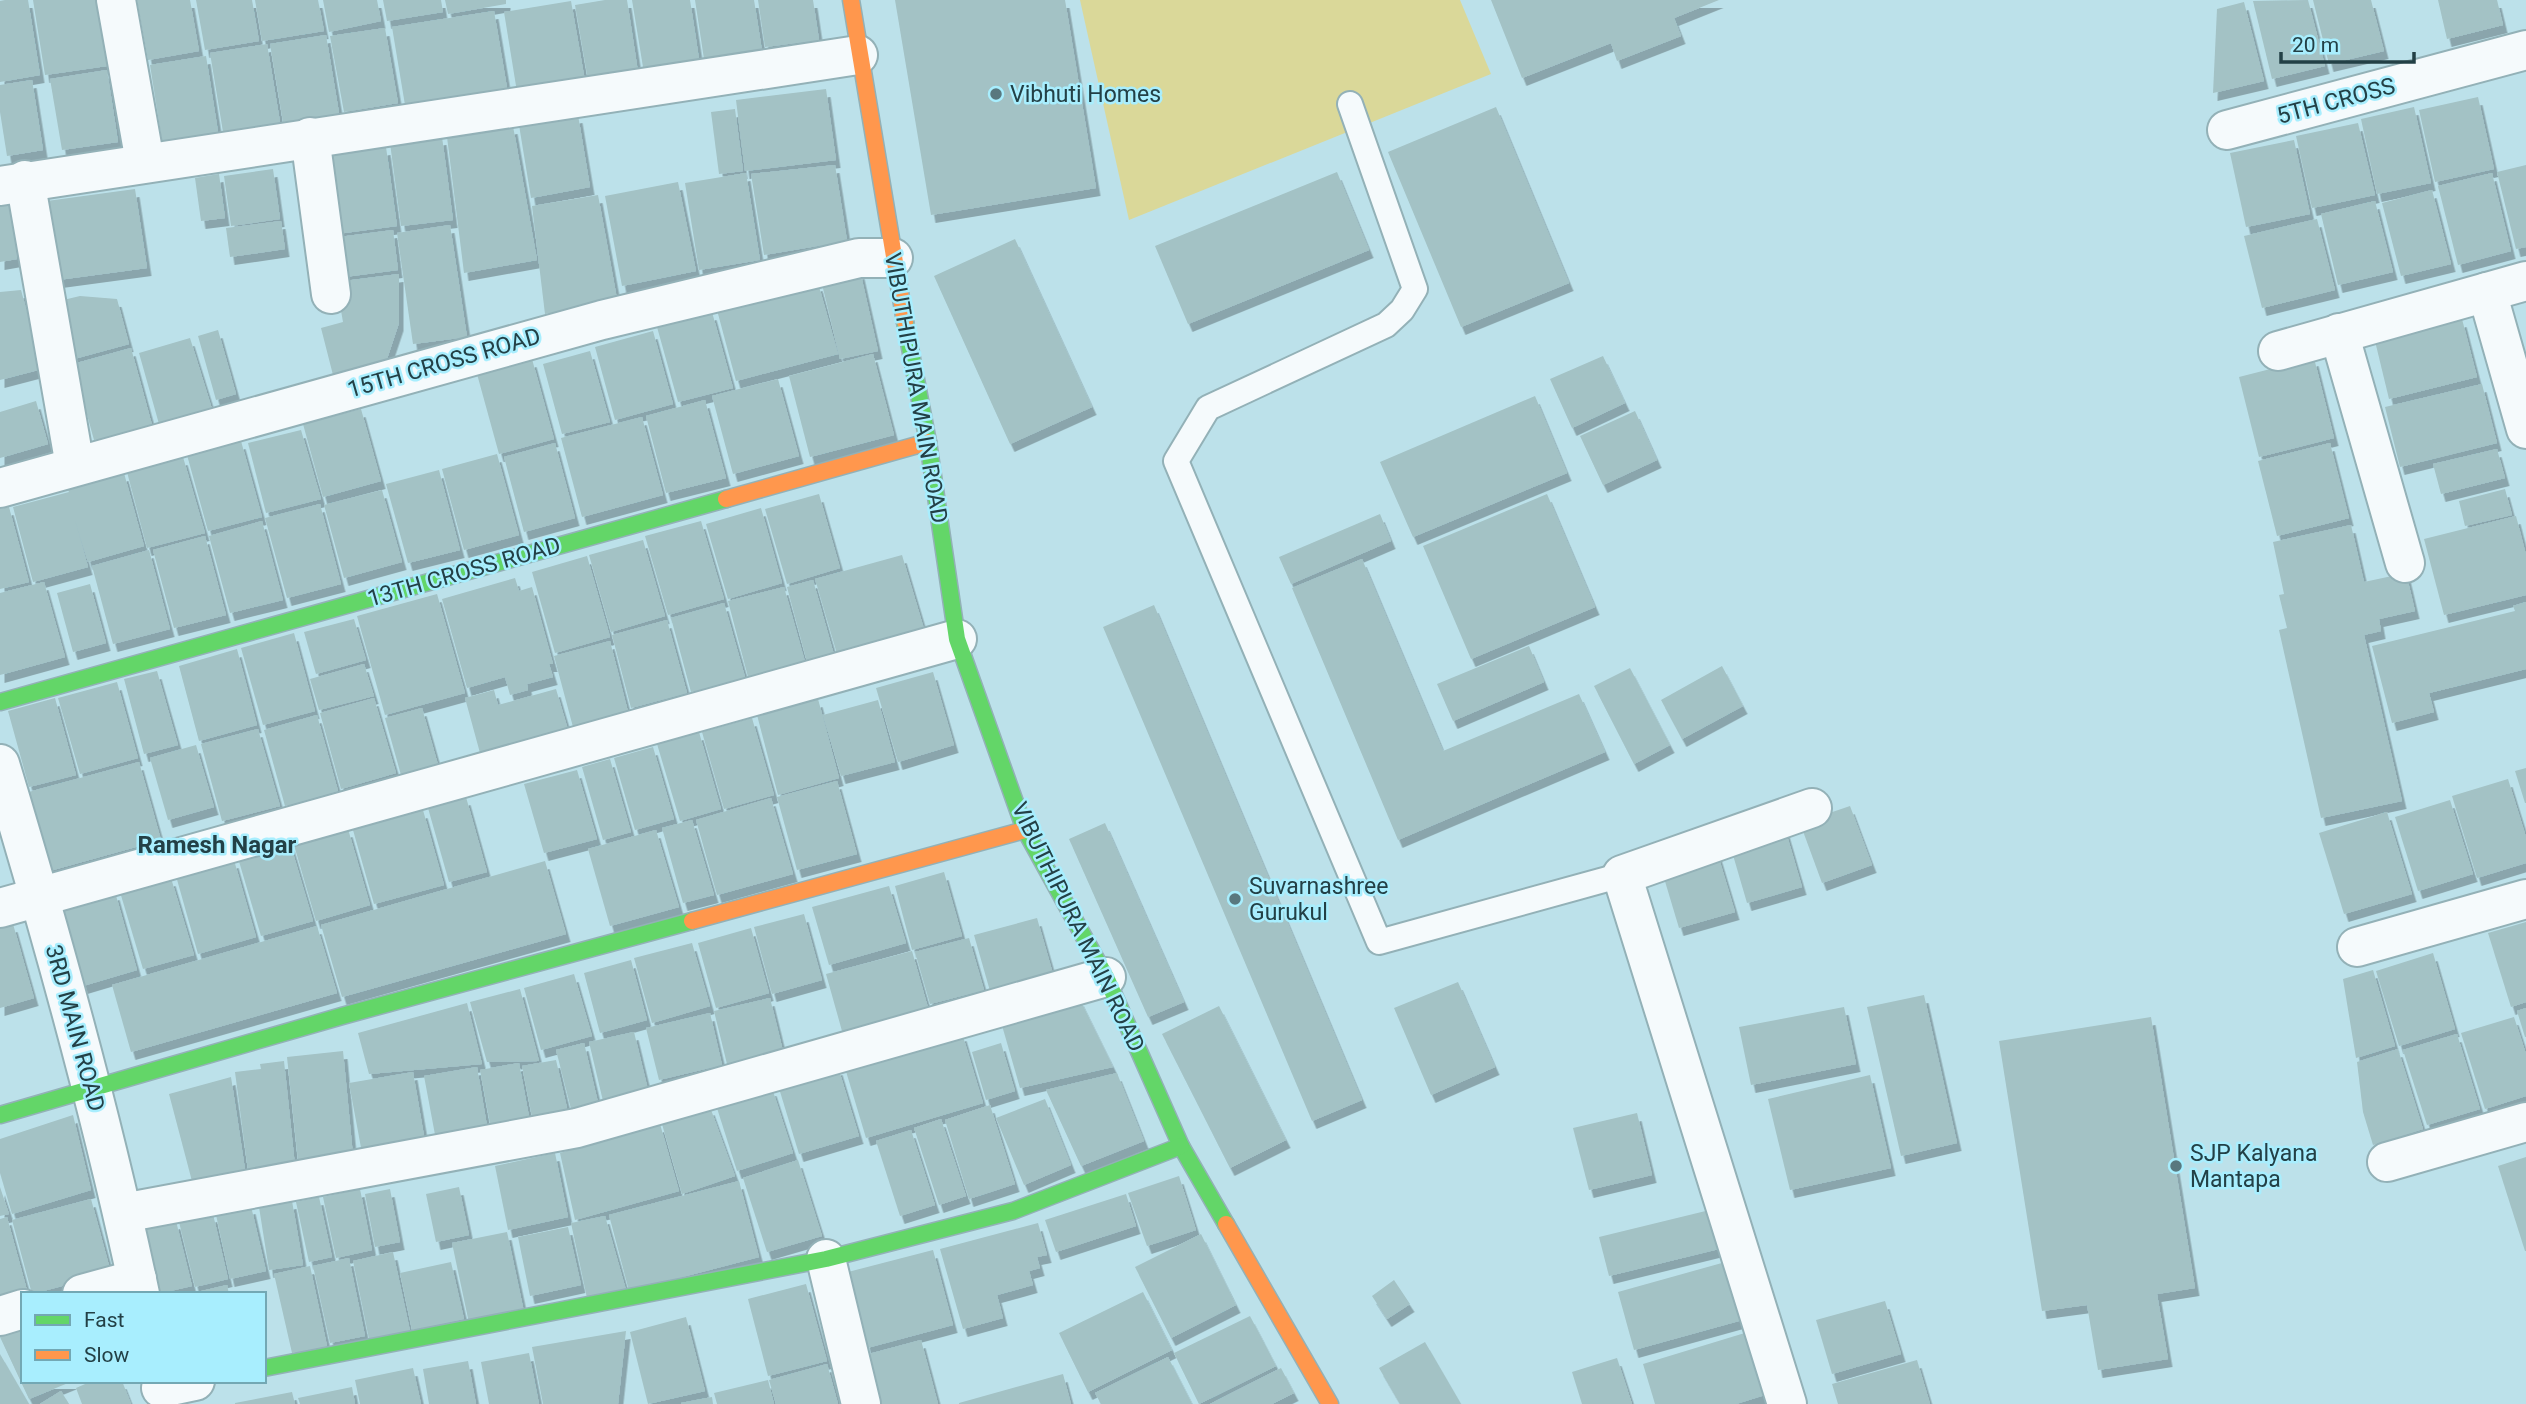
<svg xmlns="http://www.w3.org/2000/svg" width="2526" height="1404" viewBox="0 0 2526 1404" font-family="Roboto,sans-serif">
<style>
.green{fill:#dad899}
.building{fill:#a3c2c5;filter:url(#shadow)}
.lines{fill:none;stroke-linecap:round;stroke-linejoin:round}
.lane-casing{stroke:#93b1b7;stroke-width:28}
.street-casing{stroke:#93b1b7;stroke-width:42}
.fast-casing{stroke:#93b1b7;stroke-width:19}
.slow-casing{stroke:#93b1b7;stroke-width:19}
.lane{stroke:#f5fafc;stroke-width:24}
.street{stroke:#f5fafc;stroke-width:38}
.fast{stroke:#63d668;stroke-width:16}
.slow{stroke:#ff974d;stroke-width:16}
.poi-dot{fill:#59787f;stroke:#a8eefe;stroke-width:2.5}
.labels{text-anchor:middle;dominant-baseline:central;stroke-width:5;stroke-linejoin:round;paint-order:stroke}
.poi-label{font-size:23px;fill:#234046;stroke:#a8eefe;text-anchor:start}
.street-label{font-size:23px;fill:#234046;stroke:#a8eefe}
.neighbourhood-label{font-size:24px;font-weight:bold;fill:#234046;stroke:#a8eefe}
</style>
<defs>
<filter id="shadow"><feDropShadow dx="4.5" dy="8" stdDeviation="0" flood-color="#0004"/></filter>
</defs>
<rect width="100%" height="100%" fill="#bce1ea"/>
<path class="green" d="M1080,0H1460L1491,74L1129,220Z"/>
<g class="building">
<path d="M5,0H28L40,75L0,82V1Z"/>
<path d="M33,0H96L107,66L45,75Z"/>
<path d="M137,0H190L199,51L148,60Z"/>
<path d="M196,0H252L259,41L205,50Z"/>
<path d="M255,0H318L324,31L262,41Z"/>
<path d="M323,0H377L381,21L329,32Z"/>
<path d="M383,0H441L443,12L387,21Z"/>
<path d="M445,0H506V4L448,14Z"/>
<path d="M605,0H627L638,72L588,80L575,5Z"/>
<path d="M632,0H690L699,59L643,67Z"/>
<path d="M695,0H754L762,51L704,59Z"/>
<path d="M758,0H813L819,40L765,47Z"/>
<path d="M895,0H1065L1096,188L931,215Z"/>
<path d="M1491,0H1719L1674,18L1681,36L1617,61L1611,43L1522,78Z"/>
<path d="M2308,0L2325,66L2272,79L2253,1Z"/>
<path d="M2313,0H2371L2384,51L2329,64Z"/>
<path d="M2438,0H2497L2503,25L2447,39Z"/>
<path d="M571,1L585,81L517,92L504,12Z"/>
<path d="M2244,2L2264,81L2213,93L2217,9Z"/>
<path d="M494,11L507,88L405,105L392,27Z"/>
<path d="M385,28L398,103L344,112L330,36Z"/>
<path d="M326,35L339,113L283,122L270,44Z"/>
<path d="M267,44L280,122L223,132L210,53Z"/>
<path d="M206,56L218,132L162,141L150,65Z"/>
<path d="M107,70L118,142L62,150L50,79Z"/>
<path d="M32,80L43,150L7,156L0,112V85Z"/>
<path d="M826,89L836,160L745,171L736,100Z"/>
<path d="M2478,97L2494,169L2435,182L2419,110Z"/>
<path d="M1496,107L1569,283L1461,327L1388,152Z"/>
<path d="M2414,107L2431,183L2377,194L2361,119Z"/>
<path d="M735,109L743,171L719,174L711,112Z"/>
<path d="M578,115L590,187L531,198L519,125Z"/>
<path d="M2358,123L2375,195L2312,208L2296,136Z"/>
<path d="M513,126L537,260L464,273L447,137Z"/>
<path d="M442,137L453,220L401,226L390,143Z"/>
<path d="M2294,140L2310,214L2246,227L2230,153Z"/>
<path d="M386,147L397,226L337,234L326,156Z"/>
<path d="M835,165L847,241L764,255L751,174Z"/>
<path d="M2526,165V247L2516,249L2497,172Z"/>
<path d="M273,169L280,219L231,226L224,176Z"/>
<path d="M1337,172L1369,250L1188,324L1155,246Z"/>
<path d="M746,173L760,260L699,270L685,183Z"/>
<path d="M2492,173L2511,251L2458,265L2438,186Z"/>
<path d="M219,174L225,218L201,221L195,178Z"/>
<path d="M678,182L696,271L622,286L605,196Z"/>
<path d="M135,189L147,268L58,280L47,201Z"/>
<path d="M2432,190L2451,264L2401,276L2382,203Z"/>
<path d="M598,195L617,299L545,314L532,206Z"/>
<path d="M2375,201L2393,272L2338,285L2321,214Z"/>
<path d="M9,202L17,259L0,262V203Z"/>
<path d="M2317,219L2335,290L2262,308L2244,236Z"/>
<path d="M281,221L285,249L230,257L226,228Z"/>
<path d="M450,225L467,337L413,344L397,233Z"/>
<path d="M393,230L398,270L337,278L331,238Z"/>
<path d="M1015,239L1092,407L1010,444L934,276Z"/>
<path d="M860,271L878,351L840,359L821,280Z"/>
<path d="M399,274V323L387,359L333,375L321,328L343,322L336,282Z"/>
<path d="M818,283L838,354L736,381L717,310Z"/>
<path d="M21,290L42,369L0,380V292Z"/>
<path d="M80,296L117,299L129,344L74,359L59,301Z"/>
<path d="M712,312L733,388L678,402L657,327Z"/>
<path d="M2462,319L2477,377L2389,399L2375,341Z"/>
<path d="M218,330L236,394L216,400L198,336Z"/>
<path d="M653,331L673,404L615,420L595,347Z"/>
<path d="M190,338L212,409L159,424L139,353Z"/>
<path d="M131,348L152,425L94,440L73,364Z"/>
<path d="M590,351L610,422L562,434L543,364Z"/>
<path d="M873,354L894,435L810,457L789,376Z"/>
<path d="M1603,356L1625,403L1572,428L1550,379Z"/>
<path d="M2314,358L2334,438L2259,457L2239,377Z"/>
<path d="M532,359L554,439L499,454L477,374Z"/>
<path d="M778,379L799,456L733,474L712,396Z"/>
<path d="M2482,384L2497,443L2400,467L2385,407Z"/>
<path d="M1535,396L1567,473L1413,537L1380,462Z"/>
<path d="M705,400L726,478L666,493L646,416Z"/>
<path d="M36,401L48,444L0,458V412Z"/>
<path d="M361,409L381,481L323,497L303,424Z"/>
<path d="M1635,411L1657,460L1603,485L1580,436Z"/>
<path d="M642,417L663,495L582,517L561,438Z"/>
<path d="M301,430L321,499L266,513L248,443Z"/>
<path d="M241,441L262,517L208,531L187,455Z"/>
<path d="M555,443L575,518L524,532L504,457Z"/>
<path d="M2330,443L2349,518L2277,536L2258,461Z"/>
<path d="M2497,449L2505,478L2441,494L2433,464Z"/>
<path d="M497,454L519,535L464,550L442,469Z"/>
<path d="M183,457L205,533L147,548L127,472Z"/>
<path d="M439,470L460,550L408,563L386,484Z"/>
<path d="M124,473L144,546L88,562L75,520L88,567L33,582L13,507L69,492L67,488Z"/>
<path d="M2505,489L2512,515L2465,526L2459,501Z"/>
<path d="M382,490L402,562L344,578L324,505Z"/>
<path d="M819,494L840,568L787,584L765,509Z"/>
<path d="M1547,494L1595,607L1471,659L1423,546Z"/>
<path d="M320,504L341,584L287,598L265,518Z"/>
<path d="M9,507L29,582L0,589V509Z"/>
<path d="M761,508L782,583L728,599L706,524Z"/>
<path d="M1380,514L1391,541L1291,584L1279,557Z"/>
<path d="M2516,516L2526,555V595L2444,615L2424,539Z"/>
<path d="M262,521L283,600L230,613L209,536Z"/>
<path d="M701,521L724,599L668,615L645,536Z"/>
<path d="M2351,525L2364,582L2406,573L2415,611L2379,619L2381,631L2364,635L2402,801L2321,818L2279,630L2287,628L2279,595L2284,594L2273,542Z"/>
<path d="M205,536L226,615L174,628L153,550Z"/>
<path d="M643,540L665,616L611,632L589,555Z"/>
<path d="M149,550L170,629L113,644L92,566Z"/>
<path d="M902,555L924,629L837,654L815,579Z"/>
<path d="M587,556L610,637L555,653L532,572Z"/>
<path d="M1362,559L1443,751L1579,694L1605,752L1398,840L1292,588Z"/>
<path d="M515,578L519,591L532,587L553,664H549L553,677L527,684L528,690L510,695L505,677L467,688L442,599Z"/>
<path d="M813,580L834,655L807,662L787,587Z"/>
<path d="M44,582L65,657L0,675V593Z"/>
<path d="M90,584L106,643L73,652L57,593Z"/>
<path d="M784,587L805,662L748,677L728,601Z"/>
<path d="M437,594L465,693L385,715L357,616Z"/>
<path d="M2526,602V669L2429,693L2434,712L2392,723L2372,646L2515,611L2513,606Z"/>
<path d="M724,603L745,677L691,692L671,618Z"/>
<path d="M1154,605L1362,1100L1312,1121L1103,627Z"/>
<path d="M354,619L366,660L316,674L304,632Z"/>
<path d="M667,620L687,693L631,708L612,635Z"/>
<path d="M294,633L315,711L263,725L241,648Z"/>
<path d="M610,641L628,712L573,727L554,656Z"/>
<path d="M1529,646L1544,682L1453,721L1437,684Z"/>
<path d="M237,649L257,725L199,741L179,666Z"/>
<path d="M364,664L374,696L319,710L310,679Z"/>
<path d="M1722,666L1743,706L1682,739L1661,700Z"/>
<path d="M1630,668L1670,745L1634,764L1594,686Z"/>
<path d="M157,671L178,745L144,754L124,679Z"/>
<path d="M933,672L954,745L898,762L876,688Z"/>
<path d="M117,682L138,758L80,774L58,698Z"/>
<path d="M556,689L568,730L480,753L465,698L494,690L498,705Z"/>
<path d="M55,698L76,775L29,787L8,711Z"/>
<path d="M374,698L396,773L341,789L320,713Z"/>
<path d="M818,699L839,778L778,795L757,715Z"/>
<path d="M878,700L895,762L841,776L823,715Z"/>
<path d="M422,708L438,765L401,775L385,718Z"/>
<path d="M317,715L338,791L285,806L264,730Z"/>
<path d="M752,718L774,795L724,809L702,732Z"/>
<path d="M258,729L280,806L222,821L201,744Z"/>
<path d="M699,732L721,809L680,821L657,744Z"/>
<path d="M196,745L214,807L168,820L150,758Z"/>
<path d="M653,747L674,819L635,830L614,758Z"/>
<path d="M610,759L631,832L603,840L582,767Z"/>
<path d="M139,762L161,840L46,872L25,793Z"/>
<path d="M2526,768V803H2525L2515,771Z"/>
<path d="M577,770L597,839L544,853L524,784Z"/>
<path d="M2508,779L2526,837V863L2477,878L2452,796Z"/>
<path d="M837,781L857,854L797,870L777,797Z"/>
<path d="M466,797L487,872L449,882L428,808Z"/>
<path d="M771,798L793,874L717,895L696,820Z"/>
<path d="M2450,800L2473,874L2418,891L2395,817Z"/>
<path d="M1850,806L1872,865L1822,883L1800,823Z"/>
<path d="M423,810L444,885L374,904L353,830Z"/>
<path d="M2387,812L2412,894L2344,914L2319,833Z"/>
<path d="M692,820L714,895L683,903L662,828Z"/>
<path d="M1783,822L1802,887L1747,903L1728,838Z"/>
<path d="M1105,823L1184,1002L1148,1017L1069,839Z"/>
<path d="M348,829L370,905L316,921L294,845Z"/>
<path d="M656,830L679,907L610,926L588,849Z"/>
<path d="M1714,842L1735,912L1679,928L1658,858Z"/>
<path d="M290,843L313,921L261,936L238,858Z"/>
<path d="M234,860L256,937L198,954L176,876Z"/>
<path d="M545,861L566,934L342,997L321,925Z"/>
<path d="M944,872L962,936L912,950L895,886Z"/>
<path d="M171,878L194,955L143,969L120,892Z"/>
<path d="M889,886L906,943L829,965L812,907Z"/>
<path d="M115,892L137,970L83,986L61,908Z"/>
<path d="M804,914L822,980L772,994L754,927Z"/>
<path d="M1037,918L1053,974L990,991L974,935Z"/>
<path d="M2526,922V1002L2511,1007L2488,933Z"/>
<path d="M13,924L34,998L0,1008V927Z"/>
<path d="M317,926L337,993L131,1052L112,985Z"/>
<path d="M751,928L769,993L716,1008L698,943Z"/>
<path d="M969,938L984,990L930,1004L915,952Z"/>
<path d="M692,943L710,1006L652,1023L634,958Z"/>
<path d="M912,951L928,1008L842,1031L826,974Z"/>
<path d="M2433,953L2455,1029L2399,1046L2376,971Z"/>
<path d="M631,960L647,1020L600,1033L584,973Z"/>
<path d="M2373,970L2395,1046L2356,1058L2343,979Z"/>
<path d="M574,974L592,1036L541,1050L524,988Z"/>
<path d="M1458,982L1495,1067L1431,1095L1394,1008Z"/>
<path d="M520,989L539,1061L487,1062L470,1002Z"/>
<path d="M1924,995L1957,1143L1901,1156L1867,1007Z"/>
<path d="M770,998L783,1051L727,1064L714,1011Z"/>
<path d="M1079,998L1113,1067L1020,1088L1001,1022Z"/>
<path d="M467,1003L482,1064L369,1074L358,1033Z"/>
<path d="M1219,1006L1286,1140L1230,1168L1162,1034Z"/>
<path d="M1844,1007L1856,1064L1751,1085L1739,1027Z"/>
<path d="M2526,1008V1037H2525L2517,1011Z"/>
<path d="M710,1013L722,1065L659,1080L646,1028Z"/>
<path d="M2151,1017L2195,1288L2157,1294L2168,1359L2098,1370L2087,1305L2042,1311L1999,1041Z"/>
<path d="M2514,1017L2526,1054V1096L2485,1109L2461,1033Z"/>
<path d="M634,1032L648,1090L603,1101L589,1042Z"/>
<path d="M962,1033L983,1103L866,1138L845,1068Z"/>
<path d="M2457,1034L2480,1109L2427,1125L2403,1050Z"/>
<path d="M584,1043L599,1107L572,1113L556,1050Z"/>
<path d="M1001,1043L1015,1091L986,1100L972,1052Z"/>
<path d="M2398,1049L2423,1129L2373,1145L2363,1112L2357,1062Z"/>
<path d="M343,1051L353,1156L298,1161L287,1057Z"/>
<path d="M556,1060L567,1108L532,1117L522,1066Z"/>
<path d="M284,1061L295,1166L248,1171L235,1072L261,1069L260,1064Z"/>
<path d="M519,1063L530,1122L491,1129L480,1070Z"/>
<path d="M477,1067L488,1132L436,1140L424,1076Z"/>
<path d="M838,1067L859,1136L799,1154L778,1085Z"/>
<path d="M413,1072L425,1142L362,1153L349,1083Z"/>
<path d="M1117,1073L1144,1141L1081,1166L1046,1090Z"/>
<path d="M1870,1075L1891,1168L1790,1190L1768,1099Z"/>
<path d="M231,1077L246,1176L193,1185L169,1094Z"/>
<path d="M772,1088L793,1153L737,1171L716,1105Z"/>
<path d="M1045,1099L1071,1165L1024,1185L996,1118Z"/>
<path d="M990,1105L1015,1184L969,1199L945,1120Z"/>
<path d="M710,1107L735,1176L682,1194L662,1124Z"/>
<path d="M1637,1113L1652,1175L1589,1190L1573,1128Z"/>
<path d="M73,1115L91,1190L12,1214L0,1173V1139Z"/>
<path d="M941,1119L966,1196L939,1205L914,1128Z"/>
<path d="M660,1124L679,1191L575,1220L560,1153Z"/>
<path d="M911,1130L935,1205L900,1216L876,1141Z"/>
<path d="M555,1153L568,1217L508,1230L495,1166Z"/>
<path d="M2526,1157V1251H2525L2498,1166Z"/>
<path d="M798,1160L822,1236L767,1252L743,1178Z"/>
<path d="M1179,1176L1196,1230L1147,1246L1128,1193Z"/>
<path d="M739,1181L759,1257L629,1291L609,1215Z"/>
<path d="M0,1187L9,1214L0,1216Z"/>
<path d="M459,1187L469,1235L436,1242L426,1194Z"/>
<path d="M360,1189L372,1250L336,1258L323,1197Z"/>
<path d="M390,1189L400,1242L375,1247L365,1194Z"/>
<path d="M1126,1194L1136,1226L1056,1252L1045,1220Z"/>
<path d="M319,1197L332,1257L309,1262L296,1202Z"/>
<path d="M91,1199L111,1273L32,1294L12,1220Z"/>
<path d="M292,1201L303,1265L269,1270L259,1207Z"/>
<path d="M251,1206L266,1271L230,1279L216,1215Z"/>
<path d="M1722,1207L1731,1246L1609,1276L1599,1237Z"/>
<path d="M213,1214L228,1279L195,1287L179,1222Z"/>
<path d="M605,1216L626,1290L587,1298L571,1223Z"/>
<path d="M7,1217L28,1294L0,1301V1219Z"/>
<path d="M176,1221L192,1286L157,1294L138,1230Z"/>
<path d="M1038,1223L1047,1255L1037,1257L1040,1268L1029,1271L1033,1285L997,1295L1003,1318L963,1329L940,1249Z"/>
<path d="M568,1227L581,1285L530,1296L518,1237Z"/>
<path d="M507,1232L524,1312L469,1323L452,1243Z"/>
<path d="M1201,1234L1236,1305L1171,1338L1135,1267Z"/>
<path d="M933,1250L953,1325L867,1348L848,1272Z"/>
<path d="M393,1252L410,1331L369,1339L353,1261Z"/>
<path d="M349,1258L365,1336L330,1343L313,1266Z"/>
<path d="M1729,1261L1746,1319L1634,1350L1618,1292Z"/>
<path d="M451,1262L464,1319L412,1330L400,1273Z"/>
<path d="M310,1266L327,1346L292,1353L274,1274Z"/>
<path d="M1394,1280L1410,1304L1387,1319L1372,1296Z"/>
<path d="M806,1284L827,1361L768,1376L748,1299Z"/>
<path d="M227,1285L229,1294H193V1293Z"/>
<path d="M1143,1292L1172,1350L1088,1392L1059,1333Z"/>
<path d="M1885,1301L1901,1354L1832,1374L1816,1320Z"/>
<path d="M1250,1316L1276,1366L1199,1404L1174,1353Z"/>
<path d="M686,1317L705,1391L648,1404L630,1332Z"/>
<path d="M23,1329V1381H73L29,1399L0,1337V1334Z"/>
<path d="M626,1331L618,1404H543L532,1347Z"/>
<path d="M1748,1332L1768,1394L1736,1404H1655L1643,1364Z"/>
<path d="M921,1340L938,1404H878L865,1355Z"/>
<path d="M1425,1342L1461,1404H1400L1379,1368Z"/>
<path d="M529,1353L539,1404H489L481,1362Z"/>
<path d="M0,1354L29,1404H0Z"/>
<path d="M1168,1357L1192,1404H1101L1095,1393Z"/>
<path d="M1617,1358L1632,1404H1582L1572,1372Z"/>
<path d="M1917,1360L1930,1404H1838L1832,1384Z"/>
<path d="M468,1361L476,1404H429L423,1369Z"/>
<path d="M827,1364L838,1404H776L769,1380Z"/>
<path d="M413,1368L421,1404H360L355,1380Z"/>
<path d="M1281,1368L1294,1393L1272,1404H1210Z"/>
<path d="M1063,1374L1071,1404H959V1403Z"/>
<path d="M768,1380L774,1404H717L714,1393Z"/>
<path d="M92,1381H122L131,1404H82L76,1388Z"/>
<path d="M352,1387L355,1404H300L298,1398Z"/>
<path d="M61,1391L69,1404H40Z"/>
<path d="M292,1392L295,1404H235V1403Z"/>
<path d="M712,1397L713,1404H681V1403Z"/>
</g>
<g class="lines">
<g class="lane-casing">
<path id="lane" d="M1350,104L1415,289L1402,310L1386,325L1208,408L1176,461L1379,942L1622,875"/>
</g>
<g class="street-casing">
<g id="street">
<path d="M116,0L145,162"/>
<path d="M2227,130L2526,50"/>
<path d="M310,137L331,294"/>
<path d="M25,180L75,466"/>
<path d="M0,186L858,55"/>
<path d="M2487,292L2526,429"/>
<path d="M2339,333L2405,563"/>
<path d="M2278,351L2526,281"/>
<path d="M0,488L602,320L859,258H893"/>
<path d="M0,764C53,939 102,1115 140,1294"/>
<path d="M0,908L957,639"/>
<path d="M2357,947L2526,899"/>
<path d="M2387,1162L2526,1122"/>
<path d="M123,1213L577,1128L1106,977"/>
<path d="M826,1259L861,1404"/>
<path d="M82,1294L137,1279"/>
<path d="M0,1316L23,1309"/>
<path d="M161,1388L195,1381"/>
<path d="M1787,1404L1622,875L1812,808"/>
</g>
</g>
<g class="fast-casing">
<g id="fast">
<path d="M905,322L928,442L957,639L1025,830L1106,977L1181,1146L1226,1224"/>
<path d="M0,702L726,499"/>
<path d="M0,1115L342,1016L692,921"/>
<path d="M264,1368L826,1259L1013,1211L1181,1146"/>
</g>
</g>
<g class="slow-casing">
<g id="slow">
<path d="M851,0L905,322"/>
<path d="M726,499L928,442"/>
<path d="M692,921L1025,830"/>
<path d="M1226,1224L1330,1404"/>
</g>
</g>
<use href="#lane" class="lane"/>
<use href="#street" class="street"/>
<use href="#fast" class="fast"/>
<use href="#slow" class="slow"/>
</g>
<g class="poi-dot">
<circle cx="996" cy="94" r="7"/>
<circle cx="1235" cy="899" r="7"/>
<circle cx="2176" cy="1166" r="7"/>
</g>
<g class="labels">
<g class="poi-label">
<text x="1010" y="94">Vibhuti Homes</text>
<text x="1249" y="886">Suvarnashree<tspan x="1249" dy="26">Gurukul</tspan></text>
<text x="2190" y="1153">SJP Kalyana<tspan x="2190" dy="26">Mantapa</tspan></text>
</g>
<g class="street-label">
<text transform="translate(2336 101) rotate(-15)">5TH CROSS</text>
<text transform="translate(444 363) rotate(-16)">15TH CROSS ROAD</text>
<text transform="translate(916 388) rotate(80)">VIBUTHIPURA MAIN ROAD</text>
<text transform="translate(464 572) rotate(-16)">13TH CROSS ROAD</text>
<text transform="translate(1078 927) rotate(64)">VIBUTHIPURA MAIN ROAD</text>
<text transform="translate(75 1028) rotate(75)">3RD MAIN ROAD</text>
</g>
<g class="neighbourhood-label">
<text x="217" y="845">Ramesh Nagar</text>
</g>
</g>
<rect x="21" y="1292" width="245" height="91" fill="#a8eefe" stroke="#73a8b4" stroke-width="2"/>
<rect x="35" y="1315" width="35" height="10" fill="#63d668" stroke="#73a8b4" stroke-width="2"/>
<text x="84" y="1327" font-size="21" fill="#234046">Fast</text>
<rect x="35" y="1350" width="35" height="10" fill="#ff974d" stroke="#73a8b4" stroke-width="2"/>
<text x="84" y="1362" font-size="21" fill="#234046">Slow</text>
<path d="M2281 52v10h133v-10" fill="none" stroke="#234046" stroke-width="3.5"/>
<text x="2292" y="52" font-size="21" fill="#234046" stroke="#a8eefe" stroke-width="5" paint-order="stroke">20 m</text>
</svg>
